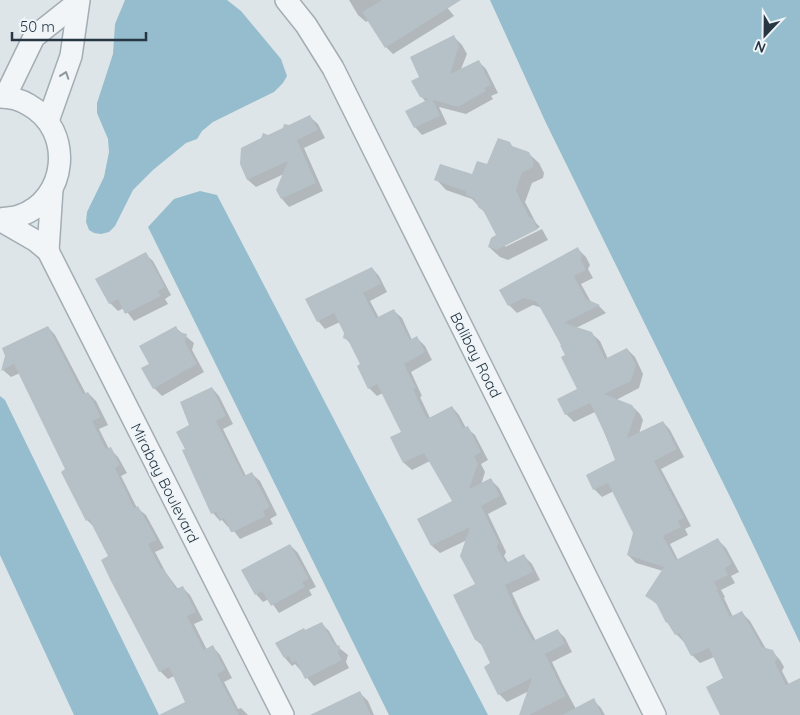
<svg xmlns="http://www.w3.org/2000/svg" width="800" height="715" viewBox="0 0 800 715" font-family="Quicksand,sans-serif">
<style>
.water{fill:#95bdcd}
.shadow{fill:#0003}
.building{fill:#b5c0c7}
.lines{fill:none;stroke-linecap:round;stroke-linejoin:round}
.minor-casing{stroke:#a3adb4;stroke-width:24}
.minor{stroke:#f2f5f7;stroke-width:21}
.oneway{stroke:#8c969c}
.labels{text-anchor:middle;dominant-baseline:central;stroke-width:4;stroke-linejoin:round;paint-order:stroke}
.street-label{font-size:15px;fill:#263642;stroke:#eef4f7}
</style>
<rect width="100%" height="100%" fill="#dee5e9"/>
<g class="water">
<path d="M125,0H227L241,11L281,59L287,76L283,83L274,92L213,122L202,131L197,139L186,143L153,170L133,190L115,226L109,232L101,234L94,233L89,230L86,222L87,212L104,177L109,152L108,139L97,113V103L113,54L115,24Z"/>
<path d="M490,0H800V643L737,511L546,123Z"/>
<path d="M200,191L217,195L488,715H389L148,227L174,199Z"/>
<path d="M0,396L5,400L159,715H74L0,555Z"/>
</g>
<g class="shadow">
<path d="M349,0H441L454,16L393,54L386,47L369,20L366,22L358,15Z"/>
<path d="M454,37L462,45L467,54L461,69L478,61L486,69L498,93L491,96L493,99L466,114L439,107L447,124L422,135L415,127L426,102L421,96L420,78Z"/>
<path d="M310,117L318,124L325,138L304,148L323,191L289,207L282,199L284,174L256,187L248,180L241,164L268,137Z"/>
<path d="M509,143L514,148L528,153L539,163L544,173L543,178L532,183L525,202L536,223L540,227L505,244V247L542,229L548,240L508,260L500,257L489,247L498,236L487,215L472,199L446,190L436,179L473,176L487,166Z"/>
<path d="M578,249L586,257L590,265L588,269L593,278L581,284L591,302L599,306L606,313L576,328L591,333L600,341L608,359L627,349L635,357L643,374L639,388L616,400L632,406L640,414L643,420L639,434L663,422L670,430L684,457L661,469L691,526L685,529L688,535L670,544L678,560L718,540L726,548L739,572L731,576L735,583L721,590L725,597L724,598L733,617L742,613L750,621L766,649L772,651L780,660L784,667L782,671L799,704L776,715H738L724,679L714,657L700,663L692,655L685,641L684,642L676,634L667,622L659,606L647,596L663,571L636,563L628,555L634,533L614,491L602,497L594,489L617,461L595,412L574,422L566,414L579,389L563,345L542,308L533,305L517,313L509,305Z"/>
<path d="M145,254L153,261L171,295L165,299L168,304L134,321L124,308L118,311L110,303Z"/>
<path d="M372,268L379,276L387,292L370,301L379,318L394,311L402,318L412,340L417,338L425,346L432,360L411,372L422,396L420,397L430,418L452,407L459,415L466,428H467L475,435L488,460L481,464L485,472L481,485L491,480L499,488L507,504L488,514L506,552L504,556L509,564L524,556L532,564L540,580L512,593L523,617L536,641L557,630L565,638L572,652L552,662L563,685L576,709L593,700L601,708L605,715H523L529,691L507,702L499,694L492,664L484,647L476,640V585L467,540L440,553L432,546L454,502L430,461L412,470L404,463L392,438L403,432L383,393L377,396L369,388L362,365L351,344L345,338V332L340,322L325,329L318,321Z"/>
<path d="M48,327L55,335L86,394L88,393L96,401L108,425L99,429L109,449H110L118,457L127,473L121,476L137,508L146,515L164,548L155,552L166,573L178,589L182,587L190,595L203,620L194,624L207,650L213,647L220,655L232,678L224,682L238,709L241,708L248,715H183L187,702L174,676L168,679L160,671L110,557L95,528L87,520L67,470L20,373L11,377L3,370L6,356Z"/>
<path d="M176,328L194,343L192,350L204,372L162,396L154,388L151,365Z"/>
<path d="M212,388L219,396L233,424L223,429L246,476L252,474L260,481L277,515L270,519L273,524L240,539L230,526L228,527L222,520L220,521L213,513L187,449L191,426Z"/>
<path d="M290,545L298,553L316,587L309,590L312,595L279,613L269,599L263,602L256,594Z"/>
<path d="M321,623L329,631L338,647L348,655L346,662L349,668L314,686L295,664L292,666L285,658L306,632Z"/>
<path d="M360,693L368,701L374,715H313Z"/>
</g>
<g class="building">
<path d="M382,0H461L385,48L362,12Z"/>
<path d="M454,35L459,46L450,74L479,60L491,85L484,88L486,91L458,107L433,100L440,116L414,128L405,111L429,99L420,97L411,81L419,77L410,57Z"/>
<path d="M310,115L318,130L297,140L316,183L281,199L276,190L288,161L247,180L240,164L241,148L261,138L263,133L268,135L283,128L284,124L289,125Z"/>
<path d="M498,138L510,142L512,146L529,152L534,162L533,167L522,173L516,191L529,217L533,219L538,229L497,250L488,247L491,238L496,235L483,210L479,208L474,198L467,196L465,191L434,180L440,164L472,174L477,161L487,164Z"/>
<path d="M578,247L582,256L581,260L586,270L574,276L586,299L600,305L564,323L592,332L605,359L627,348L636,365L631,381L604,394L632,405L636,412L627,438L663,421L677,449L654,461L684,518L678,521L681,527L663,536L676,560L718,538L732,564L725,568L728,575L714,582L718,589L717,590L730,617L742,611L762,647L773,650L777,658L775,663L786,685L800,678V715H720L706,687L723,678L709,648L691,656L679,633L675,635L667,622L666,623L656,603L645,596L664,567L627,555L633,533L608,483L593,490L586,475L615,460L603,429L590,403L565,415L557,399L577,389L561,357L565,355L560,345H561L537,302L524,298L508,306L499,290Z"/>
<path d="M146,252L165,287L158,291L161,296L125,314L118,299L109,304L95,279Z"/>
<path d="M372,267L381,284L363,293L376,318L394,309L410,340L417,336L425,352L404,364L416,388L413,389L427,419L452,406L463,428L468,426L481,452L474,456L478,464L469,489L491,478L500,496L481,506L499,543L497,547L506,563L524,554L533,572L505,585L515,608L533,641L558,629L565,644L545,654L566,696L529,715H519L532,678L498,695L484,667L490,663L480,642L475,640L453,595L475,584L460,556L470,527L431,546L417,519L452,501L424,453L403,463L390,437L401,432L377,384L368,389L357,366L360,364L348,340L343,338L344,333L334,313L317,322L305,299Z"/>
<path d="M48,326L83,394L88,392L101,417L92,421L106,449L111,447L120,465L115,468L134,508L138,506L157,540L148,544L161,569L163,568L176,589L183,586L196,612L187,616L204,650L213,645L225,670L217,674L239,715H159L185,702L169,667L159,672L111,581L101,560L108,556L89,519L86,521L61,472L65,469L14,364L1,371L5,356L2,348Z"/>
<path d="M176,326L179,332L187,334L185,342L197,364L153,389L141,368L149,364L139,346Z"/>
<path d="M212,387L226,416L216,421L244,476L252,472L270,507L263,511L266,516L233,532H231L224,518L220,520L216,512L211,514L182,450L185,449L176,432L189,425L180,402Z"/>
<path d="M290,544L309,579L302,582L305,587L271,606L262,591L255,595L241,570Z"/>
<path d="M322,622L334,644L340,646L338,653L342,660L305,679L296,661L292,663L289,656L284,658L275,643L304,628L305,630Z"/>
<path d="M360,691L371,715H310Z"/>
<path d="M594,698L602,715H562Z"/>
</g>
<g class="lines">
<g class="minor-casing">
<g id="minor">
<path d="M286,0L306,25L333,68L655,715"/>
<path d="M0,97C10,97 21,100 29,105C74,130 68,200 19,216C13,218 6,218 0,219"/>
<path d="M5,97L34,37L78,2"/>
<path d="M48,121L71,56L79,0"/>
<path d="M0,220L36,241L48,251L283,715"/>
<path d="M48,251L52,189"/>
</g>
</g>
<use href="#minor" class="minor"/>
</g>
<defs><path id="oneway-chevron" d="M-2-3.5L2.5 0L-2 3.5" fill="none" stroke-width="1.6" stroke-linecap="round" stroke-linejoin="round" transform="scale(1.25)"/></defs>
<use class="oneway" href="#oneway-chevron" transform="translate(65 75) rotate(-71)"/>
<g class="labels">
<g class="street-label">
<text transform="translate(476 355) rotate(63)">Balibay Road</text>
<text transform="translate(165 483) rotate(63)">Mirabay Boulevard</text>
</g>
</g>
<g transform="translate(765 35) rotate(202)" stroke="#eef4f7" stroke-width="4" paint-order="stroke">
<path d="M0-4L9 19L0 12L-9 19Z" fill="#263642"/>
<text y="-8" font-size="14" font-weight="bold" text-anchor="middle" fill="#263642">N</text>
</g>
<path d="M12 32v8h134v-8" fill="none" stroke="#263642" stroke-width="2.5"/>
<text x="20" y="32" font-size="15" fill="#263642" stroke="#eef4f7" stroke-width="4" paint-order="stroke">50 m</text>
</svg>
